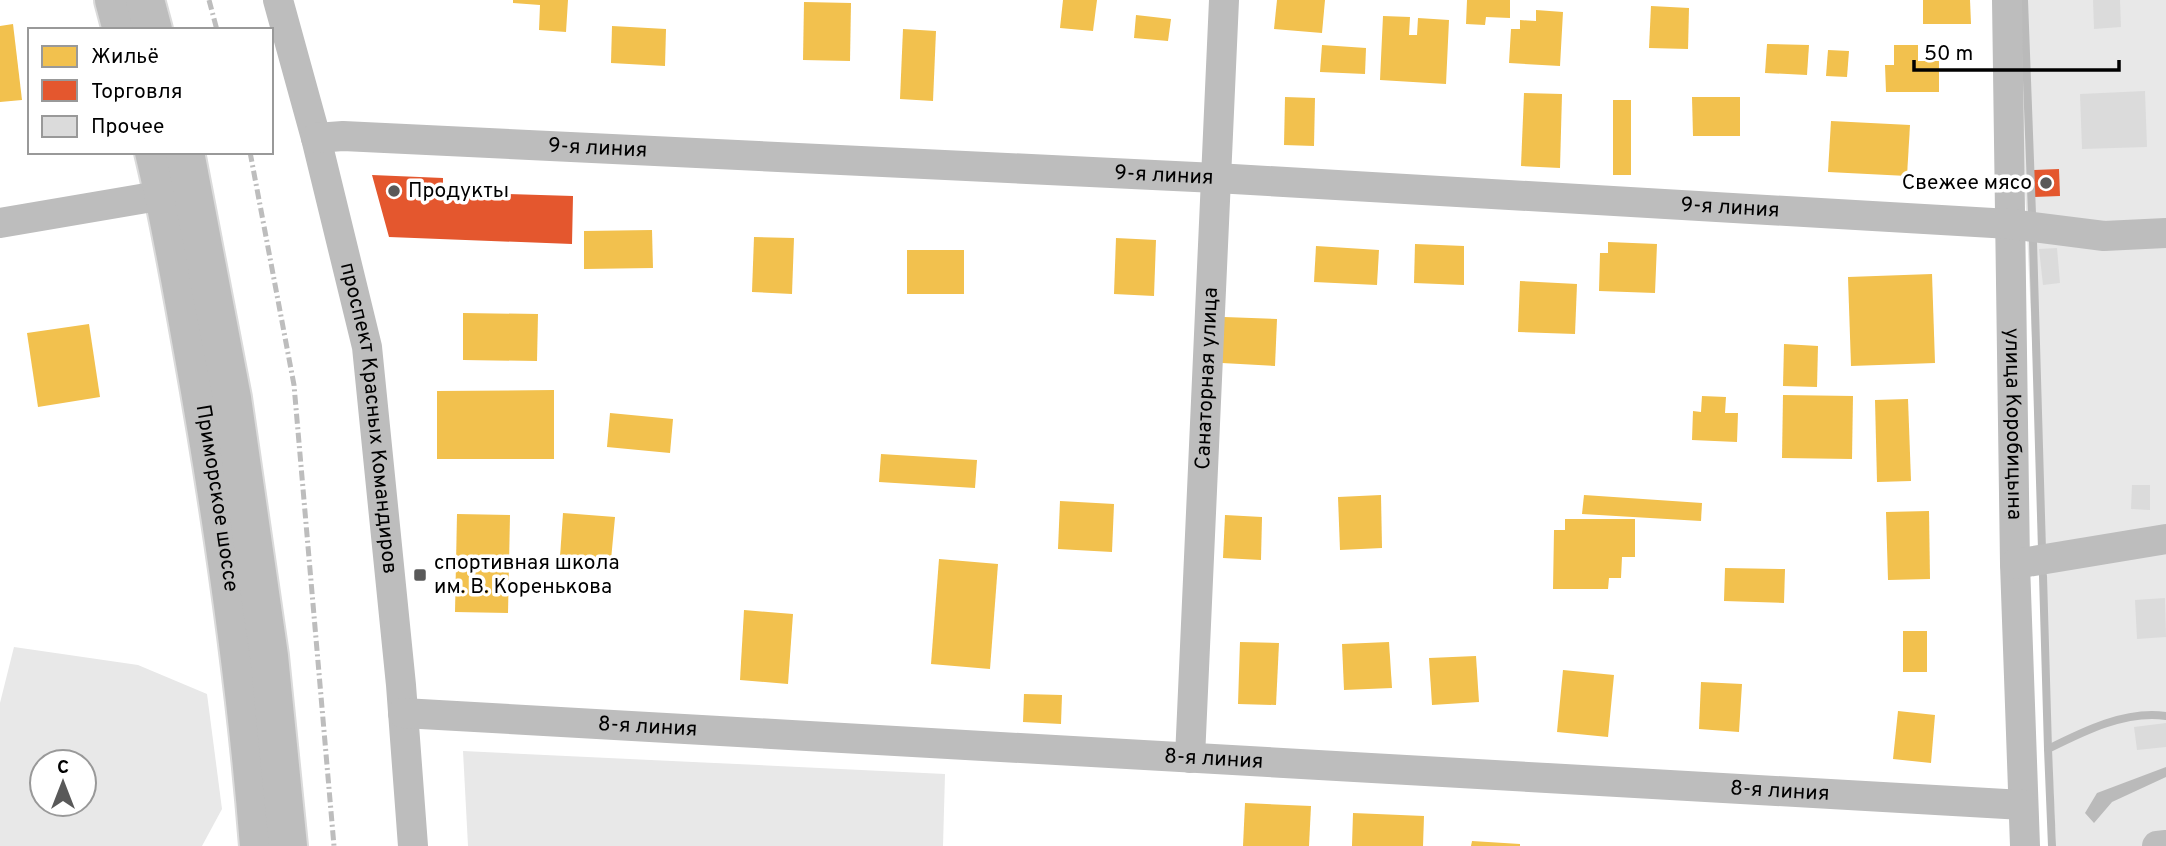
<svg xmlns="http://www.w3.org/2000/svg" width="2166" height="846" viewBox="0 0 2166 846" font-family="Overpass,sans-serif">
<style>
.green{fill:#e8e8e8;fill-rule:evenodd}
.water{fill:#bababa}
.homes{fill:#f2c14e}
.shops{fill:#e4572e}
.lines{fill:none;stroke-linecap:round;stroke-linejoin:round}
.stream{stroke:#bababa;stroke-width:8}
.building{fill:#dbdbdb}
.highway-casing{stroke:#dbdbdb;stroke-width:42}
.minor{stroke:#bdbdbd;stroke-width:30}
.highway{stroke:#bdbdbd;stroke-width:38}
.rail{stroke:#bdbdbd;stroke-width:5;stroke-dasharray:10 3.5 2 3.5;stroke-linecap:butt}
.poi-dot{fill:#595959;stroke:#fff;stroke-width:2.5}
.labels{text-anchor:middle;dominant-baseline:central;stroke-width:7;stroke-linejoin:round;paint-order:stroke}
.street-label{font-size:21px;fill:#000;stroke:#fff}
.poi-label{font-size:21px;fill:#000;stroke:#fff;text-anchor:start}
</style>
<rect width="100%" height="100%" fill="#fff"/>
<g class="green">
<path d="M2016,0H2166V846H2056Z"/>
<path d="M14,647L138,665L207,694L222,809L202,846H0V703ZM84,762V804H42V762Z"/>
<path d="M463,751L945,774L943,846H468Z"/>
</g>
<path class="water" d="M2166,767V777L2112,802L2094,823L2085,813L2097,793Z"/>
<g class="homes">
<path d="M513,0H568L566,32L539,30L540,5L513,3Z"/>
<path d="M1063,0H1097L1093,31L1060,28Z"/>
<path d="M1277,0H1325L1322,33L1274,29Z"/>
<path d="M1467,0H1510V18L1486,17L1485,25L1466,24Z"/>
<path d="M1923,0H1970L1971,24H1923Z"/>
<path d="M804,2L851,3L850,61L803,60Z"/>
<path d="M1651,6L1689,8L1688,49L1649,48Z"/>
<path d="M1536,10L1563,12L1560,66L1509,63L1511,29H1520V20L1536,21Z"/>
<path d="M1136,15L1171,19L1168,41L1134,38Z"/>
<path d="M1383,16L1410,17L1409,35H1417L1418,18L1449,20L1446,84L1380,80Z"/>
<path d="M13,24L22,100L0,102V26Z"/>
<path d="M612,26L666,29L665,66L611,63Z"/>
<path d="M903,29L936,31L933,101L900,99Z"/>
<path d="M1767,44L1809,45L1807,75L1765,73Z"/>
<path d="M1322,45L1366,48L1365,74L1320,72Z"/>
<path d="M1894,45H1918V61H1939V92H1886L1885,65H1894Z"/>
<path d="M1828,50L1849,51L1847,77L1826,76Z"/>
<path d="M1524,93L1562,94L1560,168L1521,166Z"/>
<path d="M1285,97L1315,98L1314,146L1284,145Z"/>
<path d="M1692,97H1740V136H1693Z"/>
<rect x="1613" y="100" width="18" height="75"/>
<path d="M1831,121L1910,125L1907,176L1828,172Z"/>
<path d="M652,230L653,268L584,269V231Z"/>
<path d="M754,237L794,238L792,294L752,292Z"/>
<path d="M1116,238L1156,240L1154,296L1114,294Z"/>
<path d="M1608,242L1657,244L1655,293L1599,291L1600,253H1608Z"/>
<path d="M1415,244L1464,246V285L1414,283Z"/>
<path d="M1316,246L1379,250L1377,285L1314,282Z"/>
<rect x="907" y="250" width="57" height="44"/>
<path d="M1932,274L1935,363L1851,366L1848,277Z"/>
<path d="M1520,281L1577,284L1575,334L1518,332Z"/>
<path d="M463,313L538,314L537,361L463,360Z"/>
<path d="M1224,317L1277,319L1275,366L1222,363Z"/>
<path d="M89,324L100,397L38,407L27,333Z"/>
<path d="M1784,344L1818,346L1817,387L1783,386Z"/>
<path d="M554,390V459H437V391Z"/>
<path d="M1783,395L1853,396L1852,459L1782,458Z"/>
<path d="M1702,396L1726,397L1725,413H1738L1737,442L1692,440L1693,411L1701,412Z"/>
<path d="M1908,399L1911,481L1877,482L1875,400Z"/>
<path d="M610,413L673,419L670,453L607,447Z"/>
<path d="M881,454L977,460L975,488L879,482Z"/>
<path d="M1381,495L1382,548L1340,550L1338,497Z"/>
<path d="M1584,495L1702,503L1701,521L1582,514Z"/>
<path d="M1060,501L1114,504L1112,552L1058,549Z"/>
<path d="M1929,511L1930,579L1888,580L1886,512Z"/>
<path d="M563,513L615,517L611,560L560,557Z"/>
<path d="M457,514L510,515L508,613L455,612Z"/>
<path d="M1225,515L1262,517L1261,560L1223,558Z"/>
<path d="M1565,519H1635V557H1622L1621,578H1609L1608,589H1553L1554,530H1565Z"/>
<path d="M939,559L998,564L990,669L931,664Z"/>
<path d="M1725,568L1785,569L1784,603L1724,601Z"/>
<path d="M744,610L793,614L788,684L740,680Z"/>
<rect x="1903" y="631" width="24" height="41"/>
<path d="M1240,642L1279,643L1276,705L1238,704Z"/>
<path d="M1389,642L1392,688L1344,690L1342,644Z"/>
<path d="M1476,656L1479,702L1432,705L1429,658Z"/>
<path d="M1563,670L1614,675L1608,737L1557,732Z"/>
<path d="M1701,682L1742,684L1739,732L1699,729Z"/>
<path d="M1024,694L1062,695L1061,724L1023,722Z"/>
<path d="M1898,711L1935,715L1931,763L1893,759Z"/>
<path d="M1245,803L1311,806L1309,846H1243Z"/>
<path d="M1353,813L1424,816L1423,846H1352Z"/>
<path d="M1472,841L1520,844V846H1471Z"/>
</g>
<g class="shops">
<path d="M2059,169L2060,196L2034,197V170Z"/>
<path d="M372,175L443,178V192L573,196L572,244L389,237Z"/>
</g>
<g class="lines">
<g class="stream">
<path d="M2024,0L2032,214"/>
<path d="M2033,241L2042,550"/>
<path d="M2043,576L2048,749"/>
<path d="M2052,846L2048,749C2084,731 2126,710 2166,716"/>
</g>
</g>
<g class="building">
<path d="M2093,0H2120L2121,27L2094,29Z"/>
<path d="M2145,91L2147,147L2082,149L2080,94Z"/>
<path d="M2057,248L2060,283L2043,285L2039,249Z"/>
<path d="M2132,485H2150V510L2131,509Z"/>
<path d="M2165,598L2166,637L2137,639L2135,600Z"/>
<path d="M2166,723V747L2137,750L2134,727Z"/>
</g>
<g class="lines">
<g class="highway-casing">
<g id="highway">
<path d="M114,0L122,30"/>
<path d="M145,0L153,30"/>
<path id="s6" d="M154,152C170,218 181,284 193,351C222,514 246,680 259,846"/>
<path d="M185,152L232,398L269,656L288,846"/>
</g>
</g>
<g class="minor">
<path id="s1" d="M278,0L316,138L367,347L401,685L413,846"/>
<path id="s2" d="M2007,0L2015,564L2025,846"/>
<path id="s3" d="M316,138L343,136L1216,178L2010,224L2104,236L2166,233"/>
<path d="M0,223L164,195"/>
<path d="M2015,564L2166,539"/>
<path id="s4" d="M403,713L2023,805"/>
<path id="s5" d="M1190,758L1224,0"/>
<path d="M2157,846L2166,845"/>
</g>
<use href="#highway" class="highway"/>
<g class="rail">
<path d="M209,0L217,30"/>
<path d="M250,152L294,385L334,846"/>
</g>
</g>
<g class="poi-dot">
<circle cx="2046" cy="183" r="7"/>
<circle cx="394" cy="191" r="7"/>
<rect x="413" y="568" width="14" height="14" rx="3.5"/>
</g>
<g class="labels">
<g class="street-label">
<text stroke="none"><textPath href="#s3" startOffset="282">9-я линия</textPath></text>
<text stroke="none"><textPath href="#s3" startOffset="849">9-я линия</textPath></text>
<text stroke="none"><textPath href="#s3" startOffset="1416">9-я линия</textPath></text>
<text stroke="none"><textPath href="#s5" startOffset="380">Санаторная улица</textPath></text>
<text stroke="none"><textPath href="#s1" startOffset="429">проспект Красных Командиров</textPath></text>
<text stroke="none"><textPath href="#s2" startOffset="424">улица Коробицына</textPath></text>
<text stroke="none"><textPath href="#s6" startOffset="352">Приморское шоссе</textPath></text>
<text stroke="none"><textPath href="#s4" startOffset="245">8-я линия</textPath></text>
<text stroke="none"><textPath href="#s4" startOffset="812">8-я линия</textPath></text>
<text stroke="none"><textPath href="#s4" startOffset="1379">8-я линия</textPath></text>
</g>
<g class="poi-label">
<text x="2032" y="183" text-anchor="end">Свежее мясо</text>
<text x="408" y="191">Продукты</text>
<text x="434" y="563">спортивная школа<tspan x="434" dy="24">им. В. Коренькова</tspan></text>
</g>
</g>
<rect x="28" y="28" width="245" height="126" fill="#ffffff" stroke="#999999" stroke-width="2"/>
<rect x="42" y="46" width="35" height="21" fill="#f2c14e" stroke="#999999" stroke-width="2"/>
<text x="91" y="63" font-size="21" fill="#000000">Жильё</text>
<rect x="42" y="80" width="35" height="21" fill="#e4572e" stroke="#999999" stroke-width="2"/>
<text x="91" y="98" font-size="21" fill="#000000">Торговля</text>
<rect x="42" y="116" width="35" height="21" fill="#dbdbdb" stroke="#999999" stroke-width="2"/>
<text x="91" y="133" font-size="21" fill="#000000">Прочее</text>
<g transform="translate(63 783)"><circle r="33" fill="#ffffff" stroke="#999999" stroke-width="2"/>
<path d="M0-5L12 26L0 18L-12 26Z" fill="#595959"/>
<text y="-10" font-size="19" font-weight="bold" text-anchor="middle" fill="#000000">С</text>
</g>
<path d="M1914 60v10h205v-10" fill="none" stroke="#000000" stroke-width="3.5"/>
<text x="1924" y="60" font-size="21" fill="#000000" stroke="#ffffff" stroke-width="5" paint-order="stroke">50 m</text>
</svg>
